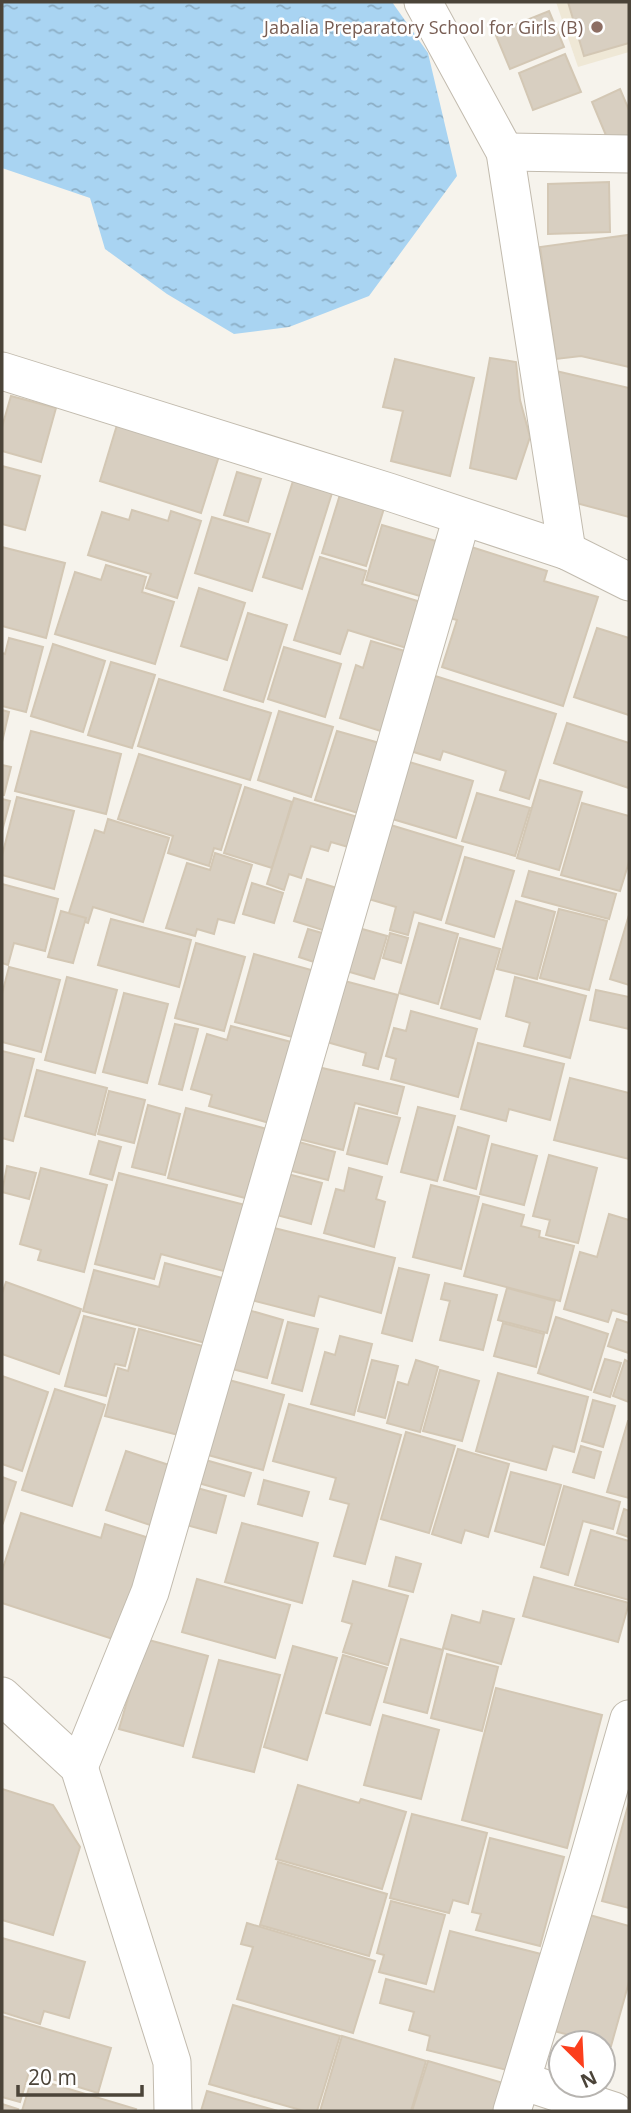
<svg xmlns="http://www.w3.org/2000/svg" width="631" height="2113" viewBox="0 0 631 2113" font-family="'Open Sans',sans-serif">
<style>
.education{fill:#efe8d6}
.water{fill:url(#water-ripples)}
.building{fill:#d8cfc1;stroke:#d3c7b4;stroke-width:2}
.lines{fill:none;stroke-linecap:round;stroke-linejoin:round}
.minor-casing{stroke:#c2bbae;stroke-width:39}
.minor{stroke:#fff;stroke-width:37}
.education-dot{fill:#8d6e63;stroke:#fff;stroke-width:2.5}
.labels{text-anchor:middle;dominant-baseline:central;stroke-width:5;stroke-linejoin:round;paint-order:stroke}
.education-label{font-size:18px;fill:#785e54;stroke:#fff;text-anchor:end}
</style>
<defs>
<pattern id="water-ripples" width="26" height="14" patternUnits="userSpaceOnUse" patternTransform="scale(1.75)"><rect width="26" height="14" fill="#a9d4f2"/><path d="M2 4q2-2 4 0t4 0M15 11q2-2 4 0t4 0" fill="none" stroke="#8caec5"/></pattern>
</defs>
<rect width="100%" height="100%" fill="#f6f3ec"/>
<path class="education" d="M556,2H629V52L578,67Z"/>
<path class="water" d="M2,2H392L428,53L457,176L369,296L289,327L234,334L167,294L105,249L90,198L2,168Z"/>
<g class="building">
<path d="M568,2H629V43L584,56Z"/>
<path d="M549,11L564,47L510,69L495,33Z"/>
<path d="M565,54L581,92L533,110L519,73Z"/>
<path d="M620,89L629,110V136L610,145L592,102Z"/>
<path d="M609,182L610,232L548,234V184Z"/>
<path d="M628,235L629,367L581,356L556,359L540,247Z"/>
<path d="M490,358L516,362L520,400L530,437L516,479L470,468Z"/>
<path d="M395,359L474,378L450,476L391,461L403,411L383,407Z"/>
<path d="M556,371L629,388V517L576,503Z"/>
<path d="M11,396L56,408L41,462L2,451V427Z"/>
<path d="M117,425L219,456L201,513L100,481Z"/>
<path d="M2,466L40,476L25,530L2,524Z"/>
<path d="M237,472L261,479L248,522L224,515Z"/>
<path d="M293,481L332,493L302,589L263,577Z"/>
<path d="M342,488L386,502L366,566L322,553Z"/>
<path d="M132,510L168,521L171,511L201,521L177,598L146,588L151,574L88,555L102,512L129,520Z"/>
<path d="M212,517L270,534L252,591L195,573Z"/>
<path d="M382,525L446,544L430,599L366,580Z"/>
<path d="M465,545L547,571L544,581L598,597L563,706L442,667L457,620L442,616Z"/>
<path d="M2,547L65,563L46,638L2,626Z"/>
<path d="M320,557L366,571L362,584L427,604L413,650L348,630L340,654L294,640Z"/>
<path d="M106,565L146,577L142,592L174,602L155,664L55,634L75,572L101,580Z"/>
<path d="M199,588L245,603L227,660L181,646Z"/>
<path d="M248,613L287,625L263,702L224,690Z"/>
<path d="M597,628L629,638V715L574,697Z"/>
<path d="M9,638L43,647L26,712L2,706V653L5,654Z"/>
<path d="M371,641L408,652L390,734L340,718L356,665L363,668Z"/>
<path d="M53,644L105,661L83,732L31,716Z"/>
<path d="M284,647L341,664L325,717L268,699Z"/>
<path d="M111,662L155,675L132,748L88,735Z"/>
<path d="M432,675L556,714L529,799L500,790L506,771L443,751L440,760L407,750Z"/>
<path d="M159,679L271,713L250,780L138,746Z"/>
<path d="M2,710L9,712L2,742Z"/>
<path d="M279,711L333,727L311,797L258,780Z"/>
<path d="M567,723L629,743V788L554,763Z"/>
<path d="M31,731L121,754L106,814L15,791Z"/>
<path d="M337,731L390,746L368,816L315,800Z"/>
<path d="M139,754L241,785L221,850L214,848L209,866L168,853L173,836L118,819Z"/>
<path d="M406,761L473,781L456,838L389,818Z"/>
<path d="M2,765L11,767L4,795H2Z"/>
<path d="M540,780L582,792L559,870L517,858Z"/>
<path d="M245,787L292,802L272,868L224,853Z"/>
<path d="M477,793L530,808L515,856L462,841Z"/>
<path d="M17,797L74,811L54,889L2,875V856Z"/>
<path d="M294,798L364,819L355,849L331,842L328,851L311,846L301,878L289,874L284,890L267,884Z"/>
<path d="M2,799L10,801L2,831Z"/>
<path d="M582,803L629,816V862L620,891L561,875Z"/>
<path d="M108,819L169,838L143,922L93,907L88,923L68,916L95,830L104,833Z"/>
<path d="M384,823L463,847L441,920L414,912L408,935L390,930L396,907L362,897Z"/>
<path d="M215,853L252,865L234,923L218,919L214,934L197,929L195,936L166,928L187,863L210,870Z"/>
<path d="M465,857L514,871L494,937L446,923Z"/>
<path d="M529,871L616,894L609,919L522,896Z"/>
<path d="M307,879L340,889L326,931L294,921Z"/>
<path d="M252,883L283,893L274,923L243,914Z"/>
<path d="M2,884L58,899L45,951L14,943L8,965L2,963Z"/>
<path d="M516,901L555,912L537,979L497,969Z"/>
<path d="M559,909L607,921L589,990L540,978Z"/>
<path d="M61,911L86,918L73,963L48,957Z"/>
<path d="M629,915V985L610,979Z"/>
<path d="M111,919L191,940L179,987L98,965Z"/>
<path d="M419,923L458,934L438,1004L399,993Z"/>
<path d="M348,925L387,936L374,979L336,968Z"/>
<path d="M308,929L329,935L320,964L299,957Z"/>
<path d="M390,933L408,938L401,963L383,958Z"/>
<path d="M460,938L500,949L480,1019L441,1008Z"/>
<path d="M196,943L245,957L224,1031L175,1018Z"/>
<path d="M254,954L318,972L300,1039L235,1022Z"/>
<path d="M9,967L60,980L41,1052L2,1042V994Z"/>
<path d="M67,977L117,990L95,1073L45,1060Z"/>
<path d="M515,977L586,996L570,1058L524,1046L530,1023L506,1016Z"/>
<path d="M333,978L398,995L378,1069L363,1065L366,1053L316,1039Z"/>
<path d="M596,990L629,997V1029L590,1020Z"/>
<path d="M124,993L168,1004L147,1083L103,1072Z"/>
<path d="M411,1011L477,1029L458,1097L391,1079L396,1059L386,1056L394,1028L406,1031Z"/>
<path d="M175,1024L198,1029L182,1090L159,1084Z"/>
<path d="M231,1026L295,1043L273,1124L209,1106L212,1095L191,1089L207,1034L227,1040Z"/>
<path d="M478,1043L564,1064L550,1120L509,1109L506,1121L461,1109Z"/>
<path d="M2,1051L34,1059L13,1141L2,1138Z"/>
<path d="M318,1067L404,1087L397,1114L355,1103L343,1150L299,1139Z"/>
<path d="M37,1070L107,1088L95,1135L25,1116Z"/>
<path d="M570,1078L629,1093V1159L554,1140Z"/>
<path d="M109,1091L145,1100L134,1143L98,1134Z"/>
<path d="M148,1105L180,1114L165,1175L132,1167Z"/>
<path d="M418,1107L455,1116L437,1181L401,1172Z"/>
<path d="M186,1108L267,1129L249,1199L168,1178Z"/>
<path d="M359,1108L400,1118L387,1164L347,1154Z"/>
<path d="M458,1127L489,1136L476,1189L444,1180Z"/>
<path d="M288,1139L335,1152L328,1180L280,1168Z"/>
<path d="M99,1141L121,1147L112,1180L90,1174Z"/>
<path d="M492,1144L537,1156L524,1205L480,1194Z"/>
<path d="M549,1155L597,1168L578,1243L546,1235L550,1220L533,1216Z"/>
<path d="M7,1166L36,1173L29,1199L2,1192Z"/>
<path d="M41,1168L107,1185L84,1272L38,1260L41,1250L20,1244Z"/>
<path d="M349,1168L382,1177L376,1199L385,1202L374,1247L324,1233L336,1189L344,1191Z"/>
<path d="M119,1173L249,1206L231,1273L161,1254L154,1279L95,1264Z"/>
<path d="M284,1173L322,1183L311,1224L273,1214Z"/>
<path d="M431,1185L479,1197L461,1269L413,1257Z"/>
<path d="M483,1204L524,1215L521,1226L540,1231L539,1237L574,1246L560,1301L464,1276Z"/>
<path d="M609,1214L629,1220V1315L612,1310L608,1322L564,1309L580,1252L597,1257Z"/>
<path d="M266,1226L395,1258L381,1313L319,1296L314,1316L247,1299Z"/>
<path d="M165,1263L230,1280L213,1345L83,1311L94,1270L159,1287Z"/>
<path d="M399,1268L429,1275L412,1341L382,1333Z"/>
<path d="M6,1282L81,1309L59,1374L2,1354V1294Z"/>
<path d="M445,1283L497,1295L483,1350L440,1340L450,1301L441,1299Z"/>
<path d="M507,1288L555,1301L547,1333L498,1320Z"/>
<path d="M238,1307L283,1320L267,1378L221,1366Z"/>
<path d="M84,1316L135,1329L125,1366L115,1364L106,1396L65,1386Z"/>
<path d="M556,1317L608,1334L591,1390L538,1373Z"/>
<path d="M617,1319L629,1323V1353L608,1346Z"/>
<path d="M288,1322L318,1329L302,1391L272,1383Z"/>
<path d="M503,1323L544,1334L536,1367L494,1356Z"/>
<path d="M139,1329L210,1348L186,1437L105,1416L118,1368L128,1371Z"/>
<path d="M340,1336L372,1344L354,1415L311,1404L325,1352L335,1355Z"/>
<path d="M605,1359L621,1363L610,1397L594,1392Z"/>
<path d="M372,1360L398,1366L385,1418L358,1411Z"/>
<path d="M416,1360L438,1367L420,1432L387,1423L398,1382L408,1385Z"/>
<path d="M625,1360L629,1362V1402L613,1396Z"/>
<path d="M440,1370L479,1381L462,1441L423,1431Z"/>
<path d="M498,1373L588,1397L574,1452L553,1446L546,1470L476,1451Z"/>
<path d="M2,1376L48,1392L22,1471L2,1464Z"/>
<path d="M218,1377L284,1395L263,1470L197,1452Z"/>
<path d="M55,1389L105,1405L72,1506L22,1490Z"/>
<path d="M593,1400L615,1406L603,1447L582,1441Z"/>
<path d="M289,1404L401,1435L365,1564L334,1556L349,1504L330,1499L336,1478L273,1461Z"/>
<path d="M628,1421H629V1498L607,1492Z"/>
<path d="M406,1432L455,1446L429,1533L381,1519Z"/>
<path d="M581,1446L601,1452L594,1478L573,1472Z"/>
<path d="M458,1449L509,1464L488,1537L465,1530L461,1543L432,1534Z"/>
<path d="M126,1451L175,1467L156,1527L106,1510Z"/>
<path d="M202,1459L251,1473L244,1496L195,1482Z"/>
<path d="M511,1472L561,1485L544,1545L495,1531Z"/>
<path d="M2,1477L16,1482L3,1523L2,1522Z"/>
<path d="M264,1480L309,1492L302,1516L258,1504Z"/>
<path d="M190,1486L226,1496L216,1533L179,1523Z"/>
<path d="M564,1486L620,1502L613,1529L583,1521L568,1575L541,1567Z"/>
<path d="M624,1509L629,1511V1537L617,1533Z"/>
<path d="M21,1513L101,1538L105,1524L152,1539L119,1641L2,1603V1571Z"/>
<path d="M242,1523L318,1543L302,1603L225,1582Z"/>
<path d="M591,1530L629,1541V1600L575,1585Z"/>
<path d="M396,1557L421,1564L413,1592L389,1586Z"/>
<path d="M534,1577L629,1603L618,1642L523,1616Z"/>
<path d="M197,1579L290,1605L275,1658L182,1632Z"/>
<path d="M353,1581L408,1596L388,1665L343,1652L352,1624L342,1621Z"/>
<path d="M483,1611L514,1619L501,1664L443,1648L452,1615L480,1623Z"/>
<path d="M145,1639L208,1656L183,1746L119,1729Z"/>
<path d="M401,1639L443,1650L427,1713L384,1702Z"/>
<path d="M293,1646L337,1658L307,1760L264,1747Z"/>
<path d="M447,1654L498,1667L482,1731L431,1718Z"/>
<path d="M343,1655L387,1668L370,1725L326,1713Z"/>
<path d="M219,1660L280,1675L254,1772L193,1757Z"/>
<path d="M496,1688L602,1715L567,1848L462,1820Z"/>
<path d="M383,1715L439,1730L421,1799L364,1785Z"/>
<path d="M298,1785L359,1803L361,1799L406,1812L382,1889L276,1859Z"/>
<path d="M2,1789L53,1805L80,1847L53,1935L2,1920Z"/>
<path d="M629,1802V1908L602,1901Z"/>
<path d="M412,1814L487,1833L468,1904L453,1900L449,1913L390,1898Z"/>
<path d="M490,1838L564,1857L540,1946L476,1930L481,1914L472,1912Z"/>
<path d="M278,1862L387,1894L369,1956L260,1925Z"/>
<path d="M391,1901L445,1915L426,1984L379,1972L384,1955L377,1953Z"/>
<path d="M586,1914L629,1926V1982L611,2046L554,2031Z"/>
<path d="M247,1923L375,1961L353,2033L237,1999L253,1947L241,1944Z"/>
<path d="M450,1931L545,1955L515,2072L427,2050L430,2036L409,2030L414,2012L380,2003L386,1979L434,1992Z"/>
<path d="M2,1938L85,1962L69,2018L44,2011L40,2024L2,2012Z"/>
<path d="M233,2005L340,2036L317,2111H304L209,2084Z"/>
<path d="M2,2016L111,2048L98,2093L29,2072L20,2102L2,2097Z"/>
<path d="M342,2036L426,2061L411,2111H320Z"/>
<path d="M428,2061L510,2085L502,2111H412Z"/>
<path d="M32,2078L136,2109L135,2111H22Z"/>
<path d="M207,2091L278,2111H201Z"/>
<path d="M2,2104L18,2109L17,2111H2Z"/>
</g>
<g class="lines">
<g class="minor-casing">
<g id="minor">
<path d="M423,2L505,152L567,551"/>
<path d="M505,152L629,154"/>
<path d="M2,371L389,492L567,551L629,582"/>
<path d="M2,1696L79,1767L172,2062L173,2111"/>
<path d="M79,1767L150,1592L462,517"/>
<path d="M522,2081L614,2111"/>
<path d="M512,2111L584,1875L629,1719"/>
</g>
</g>
<use href="#minor" class="minor"/>
</g>
<circle class="education-dot" cx="597" cy="27" r="7"/>
<g class="labels">
<g class="education-label">
<text x="583" y="27">Jabalia Preparatory School for Girls (B)</text>
</g>
</g>
<rect width="631" height="2113" fill="none" stroke="#4b4439" stroke-width="7"/>
<g transform="translate(582 2064) rotate(156)"><circle r="33" fill="#ffffff" stroke="#b7b4b0" stroke-width="2"/>
<path d="M0-5L12 26L0 18L-12 26Z" fill="#fc3f1d"/>
<text y="-10" font-size="19" font-weight="bold" text-anchor="middle" fill="#4b4439">N</text>
</g>
<path d="M18 2085v10h124v-10" fill="none" stroke="#4b4439" stroke-width="3.5"/>
<text x="28" y="2085" font-size="21" fill="#4b4439" stroke="#ffffff" stroke-width="5" paint-order="stroke">20 m</text>
</svg>
